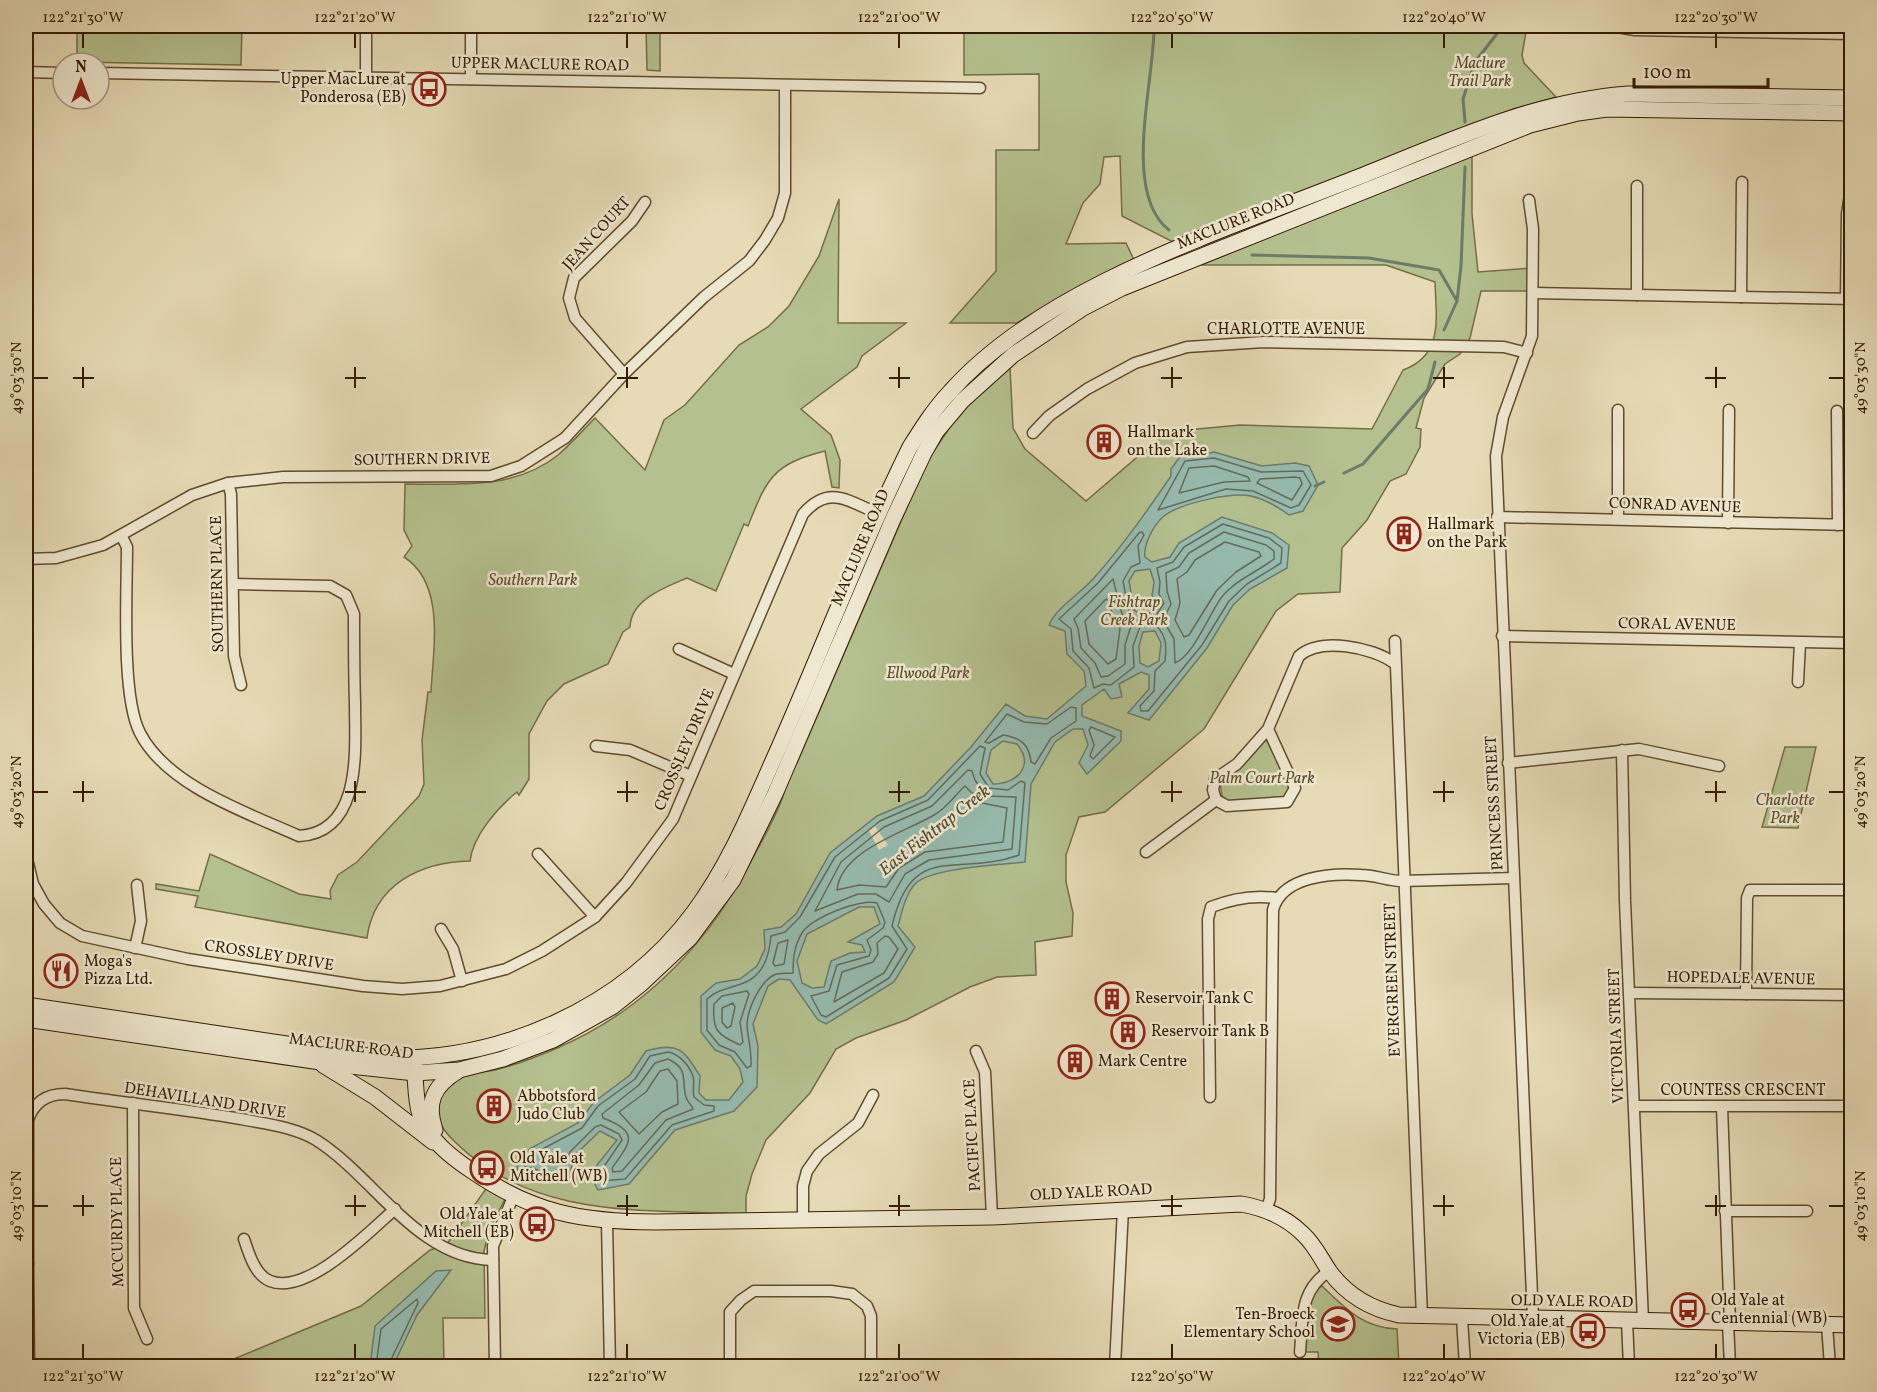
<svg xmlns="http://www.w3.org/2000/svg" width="1877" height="1392" viewBox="0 0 1877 1392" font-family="Vollkorn,serif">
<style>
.green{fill:#b4c08e;stroke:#746e48;stroke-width:1.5}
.water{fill:#96bbb0;stroke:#6e7b6a;stroke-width:1.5;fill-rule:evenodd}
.pier{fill:#e6dbb6}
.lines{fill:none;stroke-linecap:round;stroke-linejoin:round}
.shore{stroke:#646c58;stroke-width:1.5}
.stream{stroke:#6e7b6a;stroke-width:3}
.street-casing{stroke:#604c2e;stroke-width:13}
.secondary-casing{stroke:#331c01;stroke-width:17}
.street{stroke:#efe8d0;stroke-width:10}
.secondary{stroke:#efe8d0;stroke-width:15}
.ticks{fill:none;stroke:#331c01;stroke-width:2}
.labels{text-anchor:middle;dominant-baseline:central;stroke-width:5;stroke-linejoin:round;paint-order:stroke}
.park-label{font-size:16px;font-style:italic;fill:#5a4d2b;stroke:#efe8d0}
.street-label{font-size:16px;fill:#331c01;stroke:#efe8d0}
.poi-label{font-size:16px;fill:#331c01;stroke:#efe8d0;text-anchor:start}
.water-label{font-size:18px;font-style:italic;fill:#514c36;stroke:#efe8d0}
.neatline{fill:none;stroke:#331c01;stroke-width:2}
.ticks-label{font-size:15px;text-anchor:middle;fill:#331c01}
</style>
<rect width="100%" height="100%" fill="#e6dbb6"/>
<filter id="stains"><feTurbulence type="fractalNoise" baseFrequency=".00333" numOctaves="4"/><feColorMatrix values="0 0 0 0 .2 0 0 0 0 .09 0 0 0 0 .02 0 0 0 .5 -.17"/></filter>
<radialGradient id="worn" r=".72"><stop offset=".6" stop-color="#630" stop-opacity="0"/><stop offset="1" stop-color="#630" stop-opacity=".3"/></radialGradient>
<g class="green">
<path d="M77,26H242L241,65L77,62Z"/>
<path d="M646,26H670L665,27L660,34V71L647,70Z"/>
<path d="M964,26H1527L1522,55L1524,63L1556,97L1513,109L1173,242L1122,216L1120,156L1104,157L1100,184L1083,203L1066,244L1126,243L1134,260L1067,293L1017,323H950L996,271V150H1039V74L964,75Z"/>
<path d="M1472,154V214L1478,272L1532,268V291H1481L1470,338L1460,354L1445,364L1424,398L1416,428L1421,429L1420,447L1406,474L1390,481L1367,520L1342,548L1340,592L1298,594L1276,611L1204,729L1105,812L1079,817L1066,855V882L1073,913L1072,936L1035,942L1036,975L997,977L970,987L906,1020L856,1038L836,1049L810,1093L766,1140L752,1174L746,1196V1214C643,1209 535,1220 455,1142C438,1126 430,1109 445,1087C447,1083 456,1078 460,1077C470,1072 484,1072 495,1070C516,1065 536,1057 555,1049C647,1010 710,942 755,854C762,841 789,793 786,780L797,763L927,461L963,408L1010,367L1013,428L1025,449L1086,501L1156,441L1176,431L1240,425L1372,429L1403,370C1444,355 1436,318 1435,282L1386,265H1201Z"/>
<path d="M839,199L838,323H906L862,356L857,367L801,409L831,435L840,460L839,488L832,487L825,451C773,464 767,478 748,526L744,524L716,591L687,578C666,587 631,599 630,627L623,632L608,664L564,684L547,701L529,734V779L519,795L517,792C497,808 473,836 470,861C421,862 374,884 367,938L195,907L198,896L156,889V884L199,891L210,854L299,894L331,899L330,891L338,875L357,862L419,796L424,784L422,740L428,692H431C433,649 446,584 404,557L412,546L404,530L405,484C457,484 515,490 558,455C571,444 583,430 595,418L645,470L664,420L685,405L739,345L768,327L789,306L819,256Z"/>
<path d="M1266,739L1292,789L1284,800L1230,802L1222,796L1220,782L1240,769Z"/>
<path d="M1785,747H1816L1798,828L1762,827Z"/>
<path d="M488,1186L506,1197L489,1231L484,1251L485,1318H443L444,1366H217L361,1306L430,1250L447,1244Z"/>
<path d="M1322,1286C1345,1308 1363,1328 1397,1329L1399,1366H1319L1318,1352H1304L1312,1293Z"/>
</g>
<g class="water">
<path d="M1214,452L1262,466L1295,463L1309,466L1318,485L1303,511L1289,515C1278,507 1264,499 1251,496C1231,492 1181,503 1164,516C1154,524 1143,545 1145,557L1152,562L1170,557L1179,543L1222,517L1272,533L1289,545L1287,568L1250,589L1233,605L1207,648L1149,720L1128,713L1149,689V675L1141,672L1119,684L1122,697L1111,699L1104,689L1082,705V716L1121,731V741L1087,774L1079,763L1088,745L1083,729H1073L1055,742L1031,784L1025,862C1000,865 932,868 916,883C905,894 902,912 898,926L915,947L894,982L826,1024L818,1020L790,980L779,979L768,986L753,1024L758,1046L757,1087L734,1111L675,1130L629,1184L598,1190L593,1181L597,1165L617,1140L600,1131L574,1156L569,1178L558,1183L538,1174L518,1172L516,1161L531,1148L578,1123L594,1102L630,1075L646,1051C679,1042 683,1049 700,1076L699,1093L706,1100H729L743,1082L740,1069L731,1056L715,1050L701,1032V996L716,983L740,979L757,966L765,949L764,930L781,927L796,914L830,853L877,816L924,796L971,747L1006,704L1025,716L1047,719L1086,686L1084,671L1067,654L1065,631L1049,625C1056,608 1080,594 1093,579C1122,547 1147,511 1171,476V469L1182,454L1202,455ZM1150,569L1154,582L1152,596L1158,602L1146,618L1134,610L1129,581L1135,571ZM1155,631L1161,643L1159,661L1148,667L1140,663L1139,646L1143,632ZM1003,741L1017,744C1035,766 1017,784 993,784L986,773L991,750ZM859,907H874L880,924L848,942L862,945L865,952L850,953L831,961L824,987L812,988L802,983L797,961L807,934Z"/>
<path d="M451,1270L417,1315L393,1366H370L375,1326L436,1271Z"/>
</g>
<path class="pier" d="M875,826L888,845L879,850L869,831Z"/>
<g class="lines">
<g class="shore">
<path d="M1214,458L1261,472L1303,471L1311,485L1299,505L1291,508L1253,491L1226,489L1158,510L1185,461Z"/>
<path d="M1214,466L1248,477L1250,481L1224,482L1179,493L1189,468Z"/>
<path d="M1295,477L1300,478L1302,484L1292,500L1257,483L1260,479Z"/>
<path d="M1223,524L1269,538L1282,548L1281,563L1247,584L1229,601L1202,645L1148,711H1141L1140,706L1154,691L1155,671L1165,661C1167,643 1166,633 1152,622L1164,603L1159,594L1160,582L1157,568L1173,562L1184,547Z"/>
<path d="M1142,532L1144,535L1138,546L1140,563L1131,567L1123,581L1129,612L1141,624L1133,646L1134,667L1111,685L1103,684L1094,688L1089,668L1073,651L1071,629L1059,619L1098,583L1139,533Z"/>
<path d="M1224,532L1266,545L1274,551V559C1257,572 1235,580 1221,598C1209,615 1193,656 1175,663L1174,639L1163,620L1171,604L1167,591L1166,573L1179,567L1189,553Z"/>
<path d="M1225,542L1259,552L1261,556L1236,572L1217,590L1189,635L1184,637L1175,620L1180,603L1177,579L1187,572L1195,560Z"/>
<path d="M1113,579L1122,614L1131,626L1125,645V664L1108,676L1101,677L1095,663L1081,648L1078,628L1074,619Z"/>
<path d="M1106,599L1109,601L1113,617L1120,629L1116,659L1108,664L1089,644L1085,621Z"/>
<path d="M1071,707L1076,708V721L1051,738L1035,764L1031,762C1029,744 1021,738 1003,735L989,743L985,742L1007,714L1024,722L1047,724Z"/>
<path d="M1091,727L1115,737L1093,759L1090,756L1094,745L1089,730Z"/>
<path d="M980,746L985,748L980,774L989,788L1008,790L1021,781L1025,783L1019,855C958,878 912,839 892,926L907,949L889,978L826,1017L821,1015L811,996L829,991L837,965L869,956L871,950L867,940L883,928L885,922L877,903C861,898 810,918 802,933C794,946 793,959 793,973C787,974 780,972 774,975C760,982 748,1008 747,1024C747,1035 752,1051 751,1066L747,1068L735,1052L719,1045L707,1030V999C719,989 727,989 741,984C763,977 769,957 771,936L785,932L800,917L835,857L880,821L928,800Z"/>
<path d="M968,770L972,771L975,780L986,796L1016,797L1012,849L929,860L905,874L889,902L876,894H858L815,911L841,862L884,827L932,806Z"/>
<path d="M965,786L982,803L1007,808L1003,842L925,852L899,868L886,887L859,885L837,890C841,850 906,832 934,815C946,809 955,795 965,786Z"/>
<path d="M885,936L889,937L898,949L884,973L834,1002L842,972L873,962L878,954L877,943Z"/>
<path d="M788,940L784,964L775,966L773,963L778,943Z"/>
<path d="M747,991L749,994L740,1022L743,1042L740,1045C717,1034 712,1031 714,1004L722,996Z"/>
<path d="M733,1003L735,1007L731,1026L727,1028L722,1022V1008Z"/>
<path d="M668,1052C679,1054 689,1065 693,1076C695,1083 692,1090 694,1097L704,1105L714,1106V1111L672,1125L625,1179L600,1181L603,1168L622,1140L619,1134L601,1125L595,1127L570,1152L563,1174L557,1176L524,1166V1162L535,1153L582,1128L598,1106L635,1079L650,1056Z"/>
<path d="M668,1059C690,1069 681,1082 686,1097C687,1102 692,1105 693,1109L666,1120L622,1171L613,1172L612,1168C631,1142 640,1132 603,1118L602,1114L639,1085L655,1063Z"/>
<path d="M668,1069L677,1081L678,1104L662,1112L639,1134L619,1112L646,1092L660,1071Z"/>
<path d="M376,1366L381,1329L417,1299L418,1303L388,1366"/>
</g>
<g class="stream">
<path d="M1154,26C1155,79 1121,193 1169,230"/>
<path d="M1465,122L1463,99L1475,62L1503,26"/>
<path d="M1252,255L1369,258L1439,270L1457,301"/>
<path d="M1444,330L1457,301L1461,266L1465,167"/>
<path d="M1344,473L1363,464L1428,389L1435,362"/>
<path d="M1315,486L1324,482"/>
</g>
<g class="street-casing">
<g id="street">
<path d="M1611,26L1635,30L1852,34"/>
<path d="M26,72L63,73"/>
<path d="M99,73L980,88"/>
<path d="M366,77V26"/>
<path d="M471,79V26"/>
<path d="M1637,186V295"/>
<path d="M1529,200L1533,229L1532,336L1503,417L1496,456L1533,1319"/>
<path d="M1533,293L1852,299"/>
<path d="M1741,297L1742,182"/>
<path d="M1846,299L1847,214L1852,182"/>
<path d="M624,374L575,318L569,298L574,278L632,221L645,202"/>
<path d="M1837,411L1838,525"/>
<path d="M1033,433L1049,416L1087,389L1135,363L1187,347L1264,342L1504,347L1527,353"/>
<path d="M228,483L231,494L234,656L241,685"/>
<path d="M1497,517L1852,525"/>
<path d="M1618,519V410"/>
<path d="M1728,523L1729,410"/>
<path d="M122,537L127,547C127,593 121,696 140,733C167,786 248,813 299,836C363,832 355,749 355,703C354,673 354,644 354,614L346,595L330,586L233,584"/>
<path d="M26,559L56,558L103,545L192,495L228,483L283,477L491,476L521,466L565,438L624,374L704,297L749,261L765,240L778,218L785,193V86"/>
<path d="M27,559V859L33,884L44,904L60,923L82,936L188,959L363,986L402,989L440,986L506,969L542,951L595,917L626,883L673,819L803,514C829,484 848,501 879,514"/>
<path d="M1502,636L1852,643"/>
<path d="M1395,641L1422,1317"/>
<path d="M679,649L734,674"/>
<path d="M1798,682L1800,643"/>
<path d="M1268,729L1295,788L1287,802L1227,806L1216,800L1213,790L1215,779L1237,764L1268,729L1299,656C1321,637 1372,647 1394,663"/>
<path d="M596,746L630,750L691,776"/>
<path d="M1622,750L1625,901L1643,1321"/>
<path d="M1508,763L1639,749L1719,766"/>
<path d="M1146,852L1216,800"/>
<path d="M538,854L595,917"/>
<path d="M441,929L453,949L462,981"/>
<path d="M135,948L141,921L137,885"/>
<path d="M1631,993L1852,995"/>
<path d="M1746,994L1747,898L1750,890H1852"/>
<path d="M976,1051L985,1072L992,1217"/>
<path d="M1210,1097L1208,919L1211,907C1231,899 1255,895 1276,898"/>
<path d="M133,1103L134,1308L147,1339"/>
<path d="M1635,1106H1852"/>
<path d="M1722,1107L1730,1323"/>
<path d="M1266,1210L1270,1199L1273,910C1282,876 1331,873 1361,875C1375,875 1388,881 1402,881C1439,880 1477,879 1514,878"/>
<path d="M1725,1211H1807"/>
<path d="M803,1220V1186L807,1171L819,1154L858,1123L873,1095"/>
<path d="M607,1222L610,1366"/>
<path d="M244,1239C249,1254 255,1275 270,1281C307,1296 370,1231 395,1209"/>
<path d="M26,1264H28V1120C34,1102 47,1094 65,1094C124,1103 183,1109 241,1119C266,1124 294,1127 316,1140C375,1177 417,1259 493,1260"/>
<path d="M28,1264L29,1366"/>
<path d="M1462,1318L1465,1366"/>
<path d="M1627,1321L1629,1366"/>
<path d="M1728,1323L1730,1366"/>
<path d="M1827,1325L1830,1366"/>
<path d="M1300,1352C1303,1319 1299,1291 1329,1271"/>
<path d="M495,1366L493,1246L513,1197"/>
<path d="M730,1366V1312L741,1300L754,1291H831L852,1294L867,1306L871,1316V1366"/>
<path d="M1115,1366L1123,1209"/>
</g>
</g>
<g class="secondary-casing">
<g id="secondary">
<path d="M26,1005L381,1058C500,1062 623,1008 694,912C728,866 749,815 772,763C819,658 859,550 910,447C922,428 934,409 950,392C1045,285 1226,230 1356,178C1445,143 1532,101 1628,94L1852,98"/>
<path d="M26,1019L341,1065L415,1073L459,1070L503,1059L553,1040L612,1007L641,984L690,938L733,880L775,794L893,519L924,453L936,432L962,401L1013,355L1083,308L1122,288L1530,125L1578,113L1607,109L1852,113"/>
<path d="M414,1064C416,1080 415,1099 420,1115C429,1140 451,1157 472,1171C533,1213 582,1222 655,1222L992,1217L1241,1204C1264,1208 1286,1217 1303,1234C1315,1245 1321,1259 1330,1272C1347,1295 1371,1309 1399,1315L1852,1325"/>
<path d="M323,1065L375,1097L433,1142"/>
<path d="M435,1130C426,1103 433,1086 458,1071"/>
</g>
</g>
<use href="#street" class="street"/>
<use href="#secondary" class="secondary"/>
</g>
<path class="ticks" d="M83,33V48M355,33V48M627,33V48M899,33V48M1172,33V48M1444,33V48M1716,33V48M83,367V388M355,367V388M627,367V388M899,367V388M1172,367V388M1444,367V388M1716,367V388M33,378H48M73,378H94M345,378H366M617,378H638M889,378H910M1161,378H1182M1433,378H1454M1705,378H1726M1829,378H1844M83,781V802M355,781V802M627,781V802M899,781V802M1172,781V802M1444,781V802M1716,781V802M33,792H48M73,792H94M345,792H366M617,792H638M889,792H910M1161,792H1182M1433,792H1454M1705,792H1726M1829,792H1844M83,1195V1216M355,1195V1216M627,1195V1216M899,1195V1216M1172,1195V1216M1444,1195V1216M1716,1195V1216M33,1206H48M73,1206H94M345,1206H366M617,1206H638M889,1206H910M1161,1206H1182M1433,1206H1454M1705,1206H1726M1829,1206H1844M83,1344V1359M355,1344V1359M627,1344V1359M899,1344V1359M1172,1344V1359M1444,1344V1359M1716,1344V1359"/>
<defs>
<g id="bus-ring" transform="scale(1.725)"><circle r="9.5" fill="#efe8d0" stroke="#8f2418" stroke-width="1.5"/><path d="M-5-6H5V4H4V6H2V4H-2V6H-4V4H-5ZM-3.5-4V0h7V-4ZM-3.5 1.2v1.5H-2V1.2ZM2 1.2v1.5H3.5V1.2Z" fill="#8f2418"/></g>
<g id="building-ring" transform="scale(1.725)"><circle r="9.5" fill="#efe8d0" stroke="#8f2418" stroke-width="1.5"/><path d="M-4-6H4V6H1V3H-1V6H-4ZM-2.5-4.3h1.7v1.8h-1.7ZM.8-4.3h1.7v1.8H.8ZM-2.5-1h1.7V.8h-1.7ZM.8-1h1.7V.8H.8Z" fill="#8f2418"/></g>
<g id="restaurant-ring" transform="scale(1.725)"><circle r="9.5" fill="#efe8d0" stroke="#8f2418" stroke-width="1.5"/><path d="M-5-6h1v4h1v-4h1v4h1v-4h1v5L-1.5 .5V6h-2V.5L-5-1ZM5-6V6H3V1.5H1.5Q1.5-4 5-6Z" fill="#8f2418"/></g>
<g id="school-ring" transform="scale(1.725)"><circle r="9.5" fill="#efe8d0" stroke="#8f2418" stroke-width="1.5"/><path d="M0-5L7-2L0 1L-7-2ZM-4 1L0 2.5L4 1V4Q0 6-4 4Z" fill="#8f2418"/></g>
</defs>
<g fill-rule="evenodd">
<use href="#bus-ring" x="429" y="89"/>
<use href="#building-ring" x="1104" y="442"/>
<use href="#building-ring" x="1404" y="534"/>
<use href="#restaurant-ring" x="61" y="971"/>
<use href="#building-ring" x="1112" y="999"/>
<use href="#building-ring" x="1128" y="1032"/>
<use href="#building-ring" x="1075" y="1062"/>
<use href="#building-ring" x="494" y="1106"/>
<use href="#bus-ring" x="487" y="1168"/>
<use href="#bus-ring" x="537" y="1224"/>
<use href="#bus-ring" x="1688" y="1310"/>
<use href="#school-ring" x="1338" y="1324"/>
<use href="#bus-ring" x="1588" y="1331"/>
</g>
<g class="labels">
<g class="park-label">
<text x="1480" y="64">Maclure<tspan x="1480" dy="18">Trail Park</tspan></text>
<text x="533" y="581">Southern Park</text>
<text x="1134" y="603">Fishtrap<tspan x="1134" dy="18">Creek Park</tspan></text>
<text x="928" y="674">Ellwood Park</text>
<text x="1262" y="779">Palm Court Park</text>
<text x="1785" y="801">Charlotte<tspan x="1785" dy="18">Park</tspan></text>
</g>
<g class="street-label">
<text transform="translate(540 65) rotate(1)">UPPER MACLURE ROAD</text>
<text transform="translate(1236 222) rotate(-22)">MACLURE ROAD</text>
<text transform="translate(597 234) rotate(-48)">JEAN COURT</text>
<text x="1286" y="330">CHARLOTTE AVENUE</text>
<text transform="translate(422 460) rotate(-1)">SOUTHERN DRIVE</text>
<text transform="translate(1675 506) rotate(2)">CONRAD AVENUE</text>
<text transform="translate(861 548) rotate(-67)">MACLURE ROAD</text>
<text transform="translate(218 584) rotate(-91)">SOUTHERN PLACE</text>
<text transform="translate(1677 625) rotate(1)">CORAL AVENUE</text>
<text transform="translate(685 750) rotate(-67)">CROSSLEY DRIVE</text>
<text transform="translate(1495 803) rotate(-93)">PRINCESS STREET</text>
<text transform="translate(269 956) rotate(9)">CROSSLEY DRIVE</text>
<text transform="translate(1741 979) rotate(1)">HOPEDALE AVENUE</text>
<text transform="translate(1393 980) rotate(-92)">EVERGREEN STREET</text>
<text transform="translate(1617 1036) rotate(-92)">VICTORIA STREET</text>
<text transform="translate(351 1047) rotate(7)">MACLURE ROAD</text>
<text x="1743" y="1091">COUNTESS CRESCENT</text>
<text transform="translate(205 1101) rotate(9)">DEHAVILLAND DRIVE</text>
<text transform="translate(973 1135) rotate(-93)">PACIFIC PLACE</text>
<text transform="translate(1091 1193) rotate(-3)">OLD YALE ROAD</text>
<text transform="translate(118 1222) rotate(-91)">MCCURDY PLACE</text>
<text transform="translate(1572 1302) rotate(1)">OLD YALE ROAD</text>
</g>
<g class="poi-label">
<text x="406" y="80" text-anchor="end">Upper MacLure at<tspan x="406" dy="18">Ponderosa (EB)</tspan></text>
<text x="1127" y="433">Hallmark<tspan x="1127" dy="18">on the Lake</tspan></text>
<text x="1427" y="525">Hallmark<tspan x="1427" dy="18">on the Park</tspan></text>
<text x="84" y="962">Moga's<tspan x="84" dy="18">Pizza Ltd.</tspan></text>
<text x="1135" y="999">Reservoir Tank C</text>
<text x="1151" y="1032">Reservoir Tank B</text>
<text x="1098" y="1062">Mark Centre</text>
<text x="517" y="1097">Abbotsford<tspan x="517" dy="18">Judo Club</tspan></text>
<text x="510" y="1159">Old Yale at<tspan x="510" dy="18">Mitchell (WB)</tspan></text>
<text x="514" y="1215" text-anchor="end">Old Yale at<tspan x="514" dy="18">Mitchell (EB)</tspan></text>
<text x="1711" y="1301">Old Yale at<tspan x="1711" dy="18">Centennial (WB)</tspan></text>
<text x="1315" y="1315" text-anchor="end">Ten-Broeck<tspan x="1315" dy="18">Elementary School</tspan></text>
<text x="1565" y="1322" text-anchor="end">Old Yale at<tspan x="1565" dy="18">Victoria (EB)</tspan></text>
</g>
<g class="water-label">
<text transform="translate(935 831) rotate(-38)">East Fishtrap Creek</text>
</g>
</g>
<rect width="1877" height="1392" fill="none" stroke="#e6dbb6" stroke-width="66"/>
<g transform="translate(81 81)"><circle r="28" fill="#efe8d0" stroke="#a4967d" stroke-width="1.5"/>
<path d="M0-4.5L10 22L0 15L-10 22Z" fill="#8f2418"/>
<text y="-9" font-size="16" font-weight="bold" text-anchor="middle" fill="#331c01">N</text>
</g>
<path d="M1634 78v9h134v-9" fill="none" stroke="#331c01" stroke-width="3"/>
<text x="1643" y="78" font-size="18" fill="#331c01" stroke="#efe8d0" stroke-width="4.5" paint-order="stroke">100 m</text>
<rect x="33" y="33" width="1811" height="1326" class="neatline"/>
<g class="ticks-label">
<text x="83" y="22">122°21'30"W</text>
<text x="355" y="22">122°21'20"W</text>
<text x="627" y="22">122°21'10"W</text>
<text x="899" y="22">122°21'00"W</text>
<text x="1172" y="22">122°20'50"W</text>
<text x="1444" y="22">122°20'40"W</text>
<text x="1716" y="22">122°20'30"W</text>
<text transform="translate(16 378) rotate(-90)" y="5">49°03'30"N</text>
<text transform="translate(1860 378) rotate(-90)" y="5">49°03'30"N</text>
<text transform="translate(16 792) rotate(-90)" y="5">49°03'20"N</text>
<text transform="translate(1860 792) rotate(-90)" y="5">49°03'20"N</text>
<text transform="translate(16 1206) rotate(-90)" y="5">49°03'10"N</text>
<text transform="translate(1860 1206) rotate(-90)" y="5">49°03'10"N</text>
<text x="83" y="1381">122°21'30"W</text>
<text x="355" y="1381">122°21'20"W</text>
<text x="627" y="1381">122°21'10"W</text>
<text x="899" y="1381">122°21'00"W</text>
<text x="1172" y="1381">122°20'50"W</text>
<text x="1444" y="1381">122°20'40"W</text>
<text x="1716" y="1381">122°20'30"W</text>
</g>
<rect width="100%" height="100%" filter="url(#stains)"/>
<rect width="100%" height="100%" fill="url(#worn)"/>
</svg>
